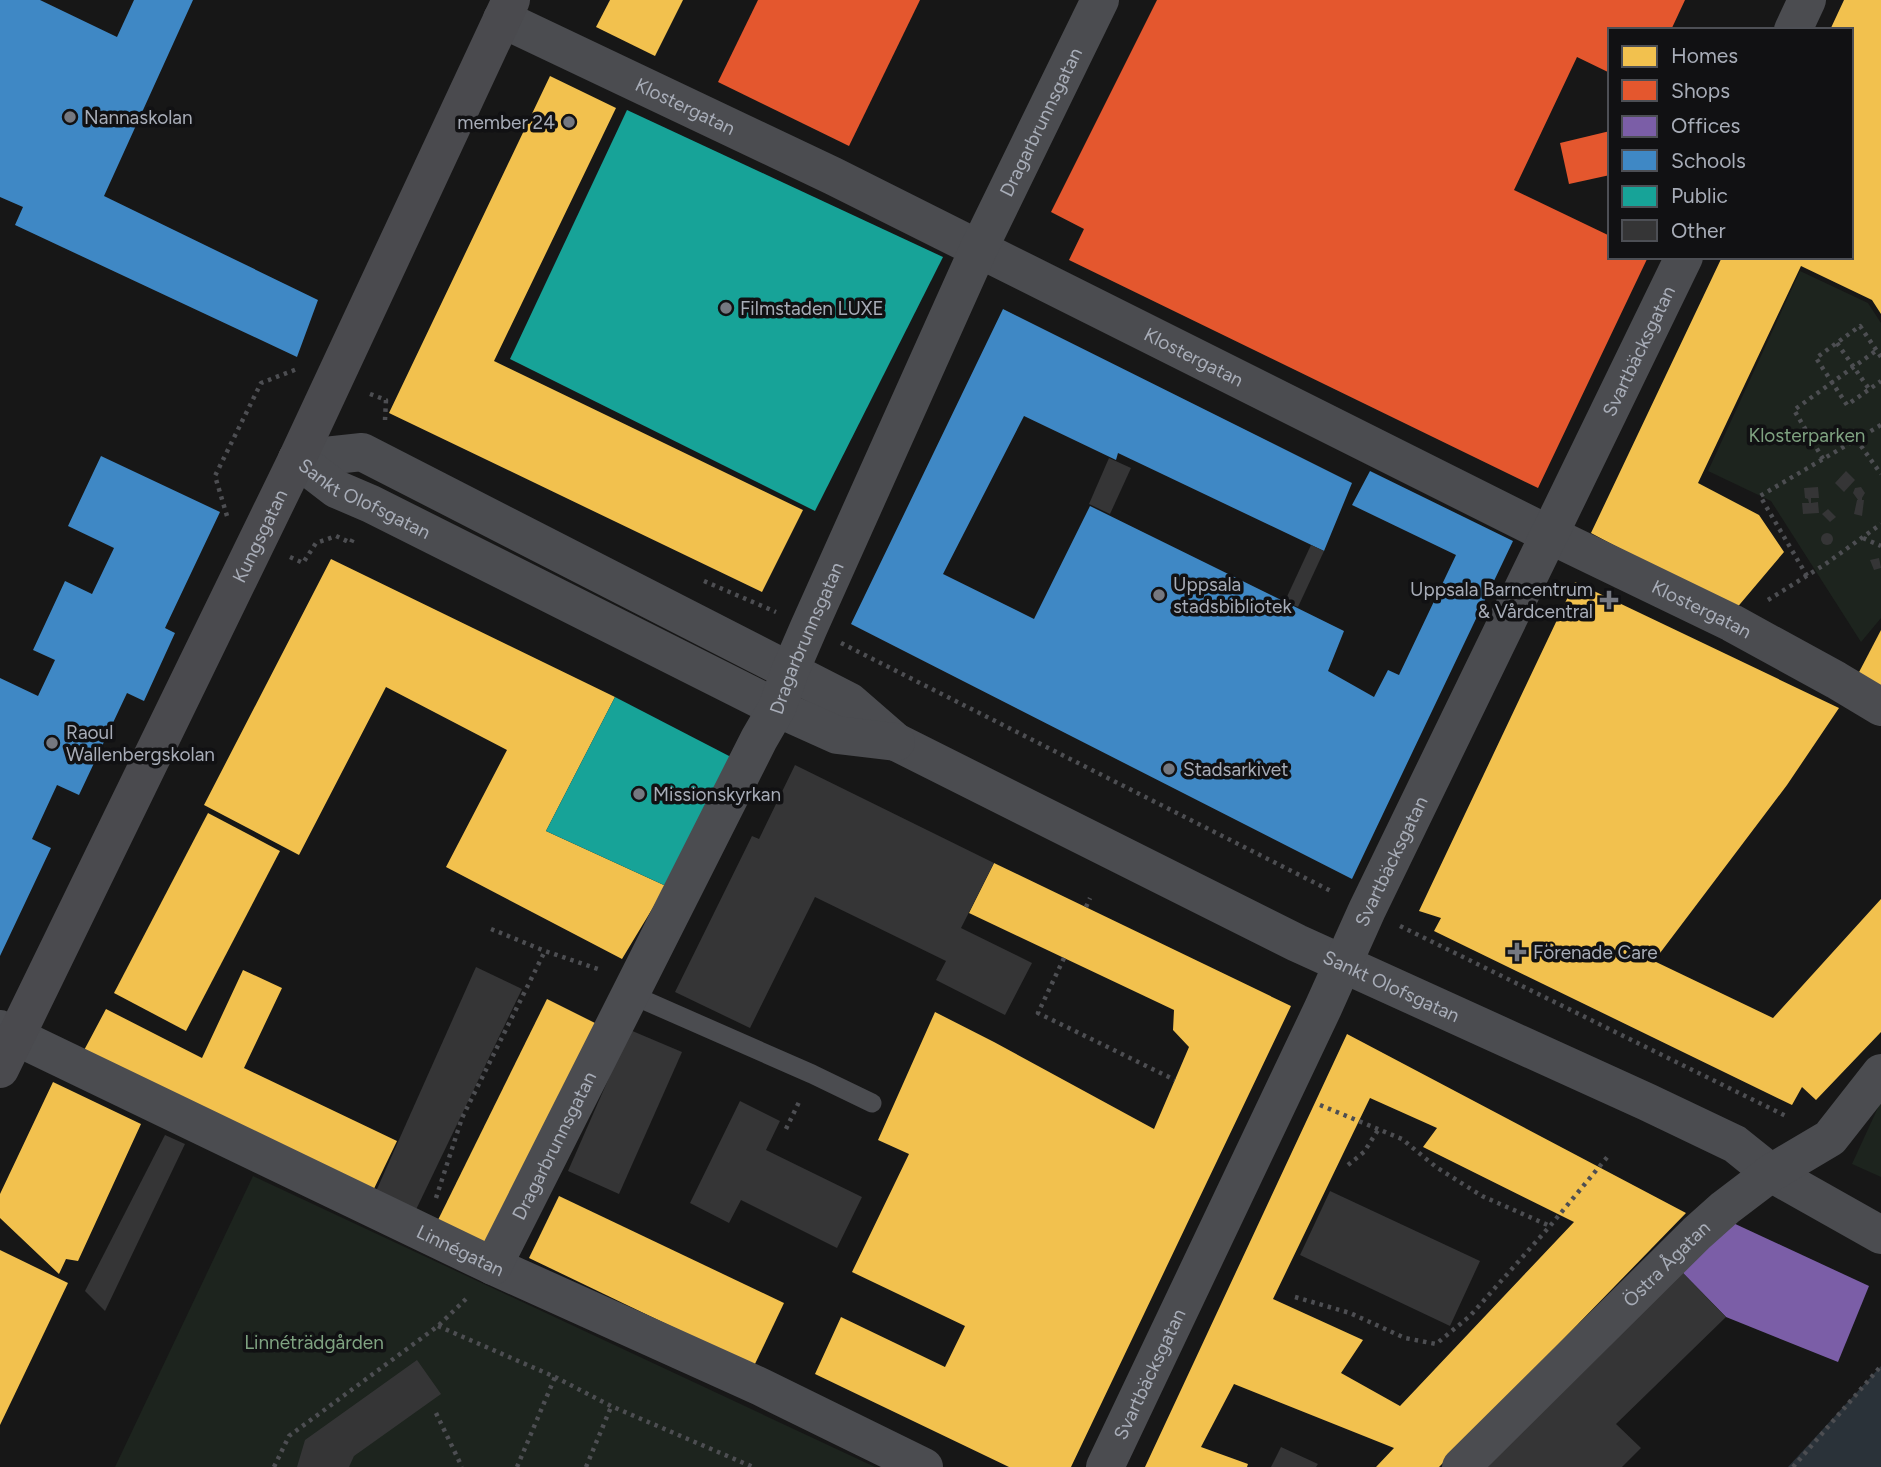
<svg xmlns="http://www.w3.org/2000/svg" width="1881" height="1467" viewBox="0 0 1881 1467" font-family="Figtree,sans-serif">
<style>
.green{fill:#1d241e}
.water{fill:#2a3239}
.homes{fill:#f2c14e;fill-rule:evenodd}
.shops{fill:#e4572e}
.offices{fill:#7b5ea7}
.schools{fill:#3f88c5}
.public{fill:#17a398}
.building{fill:#353536}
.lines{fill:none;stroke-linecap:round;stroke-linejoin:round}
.path{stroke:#4d4e52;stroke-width:4.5;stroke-dasharray:3.5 5;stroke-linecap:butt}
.lane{stroke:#4b4c50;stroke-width:19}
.street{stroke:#4b4c50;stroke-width:38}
.secondary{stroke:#4a4a4e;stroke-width:38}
.poi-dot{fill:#757880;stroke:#111113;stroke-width:2.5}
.labels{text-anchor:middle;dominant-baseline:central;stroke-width:7;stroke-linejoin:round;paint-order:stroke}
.street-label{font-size:19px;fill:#a8adb8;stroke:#111113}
.poi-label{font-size:19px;fill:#a8adb8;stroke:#111113;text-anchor:start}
.park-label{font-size:19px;fill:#7fa381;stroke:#111113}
</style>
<rect width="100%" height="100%" fill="#171717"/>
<g class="green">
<path d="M1800,271L1868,303L1881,323V618L1861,642L1771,501L1708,471Z"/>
<path d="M1881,1101V1177L1852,1164Z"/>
<path d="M253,1176L875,1467H115Z"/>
</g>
<path class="water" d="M1881,1366V1467H1788Z"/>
<g class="homes">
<path d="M610,0H683L655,56L596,27Z"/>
<path d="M1844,0H1881V314L1872,300L1801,266L1698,483L1759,515L1784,552L1735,610L1591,533L1722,257H1851V30H1830Z"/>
<path d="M550,76L616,108L494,361L803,510L762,592L389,413Z"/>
<path d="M331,559L615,697L546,831L666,886L622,959L446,867L507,750L386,687L299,855L204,805Z"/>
<path d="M1575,582L1839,708L1787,785L1654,961L1773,1018L1881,899V1032L1816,1100L1802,1087L1792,1105L1434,931L1441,918L1419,911Z"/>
<path d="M1881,630V688L1857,676Z"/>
<path d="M208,813L280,851L186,1031L114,993Z"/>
<path d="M994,863L1291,1006L1071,1467H1009L815,1374L841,1317L945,1367L965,1326L852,1272L909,1154L878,1140L935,1012L994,1042L1154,1129L1189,1047L1173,1030L1174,1010L969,913Z"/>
<path d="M243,970L282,988L244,1068L397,1141L370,1197L81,1056L106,1009L202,1058Z"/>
<path d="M547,999L599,1025L487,1251L435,1226Z"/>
<path d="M1347,1034L1686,1213L1439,1467H1376L1394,1448L1234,1384L1201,1447L1248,1464L1247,1467H1145ZM1370,1098L1437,1128L1423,1147L1574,1222L1400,1406L1341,1373L1363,1340L1273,1299Z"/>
<path d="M53,1082L141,1124L78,1261L66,1259L59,1274L0,1218V1194Z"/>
<path d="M559,1196L784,1303L754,1366L529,1258Z"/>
<path d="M0,1250L68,1283L0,1425Z"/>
</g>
<g class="shops">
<path d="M758,0H920L849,146L718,82Z"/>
<path d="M1157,0H1685L1671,30H1610V73L1577,57L1514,190L1610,236V257H1648L1538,488L1069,260L1084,229L1051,212Z"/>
<path d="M1610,131V175L1569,184L1560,143Z"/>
</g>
<path class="offices" d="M1731,1222L1869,1286L1838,1362L1726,1317L1682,1272Z"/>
<g class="schools">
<path d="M0,0H40L117,37L134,0H193L104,196L318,300L297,357L15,225L23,207L0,197Z"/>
<path d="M1003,309L1352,483L1324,551L1118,453L1116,460L1024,416L943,574L1034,619L1090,506L1344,631L1328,671L1374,697L1388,670L1399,675L1456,555L1352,505L1370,471L1513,541L1352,879L851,624Z"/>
<path d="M101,456L220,512L165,628L175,633L144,701L127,693L79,795L57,785L32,839L51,848L0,956V678L38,696L55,660L33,650L65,581L92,594L114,548L68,526Z"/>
</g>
<g class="public">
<path d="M627,110L943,257L815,511L510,359Z"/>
<path d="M615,697L731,757L666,886L546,831Z"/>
</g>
<g class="building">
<path d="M1109,458L1131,468L1110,514L1089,504Z"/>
<path d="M1846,471L1855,480L1844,492L1835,483Z"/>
<path d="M1818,487L1819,498H1811V503L1818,502L1819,513L1803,514L1802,503H1809L1808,499L1805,498L1804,488Z"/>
<path d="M1861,487L1865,493L1862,498V500H1864L1862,516L1854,514L1857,500H1858L1853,493L1855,488Z"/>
<path d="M1828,509L1836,517L1830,522L1822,514Z"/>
<circle cx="1827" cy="539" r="6"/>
<path d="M1311,545L1324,551L1298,607L1285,601Z"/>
<path d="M1879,558L1881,568L1874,570L1870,560Z"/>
<path d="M795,765L994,863L961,928L1032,963L1005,1015L936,980L946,961L815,897L750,1028L675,992L752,836L759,839Z"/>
<path d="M476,967L522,989L412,1218L373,1198Z"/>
<path d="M630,1030L682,1052L619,1194L568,1171Z"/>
<path d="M740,1101L780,1121L766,1150L862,1197L837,1248L741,1200L729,1223L690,1203Z"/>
<path d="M165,1135L185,1144L105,1311L85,1291Z"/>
<path d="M1330,1191L1480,1261L1450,1326L1300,1255Z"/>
<path d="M1682,1272L1726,1317L1616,1424L1641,1448L1622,1467H1487Z"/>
<path d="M417,1360L441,1394L354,1456L349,1467H297L305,1440Z"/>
<path d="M1281,1447L1318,1464L1316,1467H1271Z"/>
</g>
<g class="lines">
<g class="path">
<path d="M1837,343L1869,389"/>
<path d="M1881,357L1860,326L1816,358L1847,405L1881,381"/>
<path d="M370,394L386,400L385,420"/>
<path d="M1856,439L1881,474"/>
<path d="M1823,459L1794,410L1877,350"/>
<path d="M227,516L215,476L261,383L297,369"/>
<path d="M1863,538L1881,546"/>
<path d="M290,557L303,563L316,543L336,536L351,543L354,536"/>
<path d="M1807,576L1760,496L1881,425"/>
<path d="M704,581L776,612"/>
<path d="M1768,600L1824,565L1881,524"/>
<path d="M841,643L1333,892"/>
<path d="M1086,907L1090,898"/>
<path d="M1400,926L1788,1117"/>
<path d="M491,929L545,951L601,970"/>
<path d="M1064,958L1038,1013L1175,1080"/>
<path d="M1320,1105L1402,1139L1436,1167L1482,1196L1550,1226"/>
<path d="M786,1129L800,1100"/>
<path d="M1348,1165L1364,1152L1378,1130"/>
<path d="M436,1198L462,1118L545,951"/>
<path d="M1295,1297L1350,1313L1405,1338L1436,1344L1470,1316L1550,1226L1609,1155"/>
<path d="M438,1326L555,1377L611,1406L753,1467"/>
<path d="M436,1413L462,1467"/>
<path d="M274,1467L289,1436L438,1326L468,1297"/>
<path d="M517,1467L555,1377"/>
<path d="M586,1467L611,1407"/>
<path d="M1793,1467L1881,1366"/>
</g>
<path class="lane" d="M630,994L812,1074L872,1103"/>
<g class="street">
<path id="s1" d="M502,19L833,176L1550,535L1732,623L1836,680L1881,707"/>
<path d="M1793,30L1807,0"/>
<path id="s2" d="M297,459L362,452L850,702L896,742L1297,943L1647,1102L1735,1144L1771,1173L1881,1235"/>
<path id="s3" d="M297,459L336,489L371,504L777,708L837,735L896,742"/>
<path id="s4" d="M0,1029L493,1266L761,1387L924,1467"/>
<path id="s5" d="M493,1266L759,739L777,708L790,671L809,627L979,248L1100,0"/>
<path id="s6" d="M1105,1467L1323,1008L1367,910L1684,257"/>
<path id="s7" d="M1461,1467L1697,1233L1725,1208L1771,1173L1830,1138L1881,1073"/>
</g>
<path class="secondary" id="s8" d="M0,1069L297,459L511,0"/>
</g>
<g class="poi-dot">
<circle cx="70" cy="117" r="7"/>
<circle cx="569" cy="122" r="7"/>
<circle cx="726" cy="308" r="7"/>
<circle cx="1159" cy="595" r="7"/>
<path d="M1605.5 589.5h7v7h7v7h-7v7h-7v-7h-7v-7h7z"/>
<circle cx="52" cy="743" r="7"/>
<circle cx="1169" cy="769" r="7"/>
<circle cx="639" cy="794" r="7"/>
<path d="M1513.5 941.5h7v7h7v7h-7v7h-7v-7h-7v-7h7z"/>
</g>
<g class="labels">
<g class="street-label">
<text stroke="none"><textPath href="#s1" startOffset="203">Klostergatan</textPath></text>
<text stroke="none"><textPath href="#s5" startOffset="1269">Dragarbrunnsgatan</textPath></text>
<text stroke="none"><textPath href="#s6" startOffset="1237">Svartbäcksgatan</textPath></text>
<text stroke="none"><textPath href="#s1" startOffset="770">Klostergatan</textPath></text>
<text stroke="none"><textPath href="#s3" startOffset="79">Sankt Olofsgatan</textPath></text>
<text stroke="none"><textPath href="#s8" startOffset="593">Kungsgatan</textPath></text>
<text stroke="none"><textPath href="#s1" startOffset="1337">Klostergatan</textPath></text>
<text stroke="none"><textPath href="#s5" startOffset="702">Dragarbrunnsgatan</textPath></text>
<text stroke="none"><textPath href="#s6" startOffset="670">Svartbäcksgatan</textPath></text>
<text stroke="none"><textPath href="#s2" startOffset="1227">Sankt Olofsgatan</textPath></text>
<text stroke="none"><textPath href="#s5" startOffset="135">Dragarbrunnsgatan</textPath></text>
<text stroke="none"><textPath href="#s4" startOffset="511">Linnégatan</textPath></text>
<text stroke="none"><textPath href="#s7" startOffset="289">Östra Ågatan</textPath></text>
<text stroke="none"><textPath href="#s6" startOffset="103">Svartbäcksgatan</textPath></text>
</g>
<g class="poi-label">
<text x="84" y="117">Nannaskolan</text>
<text x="555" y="122" text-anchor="end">member 24</text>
<text x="740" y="308">Filmstaden LUXE</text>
<text x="1173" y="584">Uppsala<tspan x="1173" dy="22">stadsbibliotek</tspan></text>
<text x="1593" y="589" text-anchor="end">Uppsala Barncentrum<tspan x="1593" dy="22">&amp; Vårdcentral</tspan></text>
<text x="66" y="732">Raoul<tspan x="66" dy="22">Wallenbergskolan</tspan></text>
<text x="1183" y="769">Stadsarkivet</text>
<text x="653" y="794">Missionskyrkan</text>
<text x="1533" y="952">Förenade Care</text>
</g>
<g class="park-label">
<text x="1807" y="435">Klosterparken</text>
<text x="314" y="1342">Linnéträdgården</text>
</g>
</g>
<rect x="1608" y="28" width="245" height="231" fill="#111113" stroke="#4d4f55" stroke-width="2"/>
<rect x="1622" y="46" width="35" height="21" fill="#f2c14e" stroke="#4d4f55" stroke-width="2"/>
<text x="1671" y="63" font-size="21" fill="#a8adb8">Homes</text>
<rect x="1622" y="80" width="35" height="21" fill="#e4572e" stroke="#4d4f55" stroke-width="2"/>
<text x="1671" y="98" font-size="21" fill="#a8adb8">Shops</text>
<rect x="1622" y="116" width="35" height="21" fill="#7b5ea7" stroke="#4d4f55" stroke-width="2"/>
<text x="1671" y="133" font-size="21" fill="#a8adb8">Offices</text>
<rect x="1622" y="150" width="35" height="21" fill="#3f88c5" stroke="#4d4f55" stroke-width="2"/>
<text x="1671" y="168" font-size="21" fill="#a8adb8">Schools</text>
<rect x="1622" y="186" width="35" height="21" fill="#17a398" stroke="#4d4f55" stroke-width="2"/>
<text x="1671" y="203" font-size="21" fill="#a8adb8">Public</text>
<rect x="1622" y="220" width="35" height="21" fill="#353536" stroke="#4d4f55" stroke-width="2"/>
<text x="1671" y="238" font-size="21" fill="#a8adb8">Other</text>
</svg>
